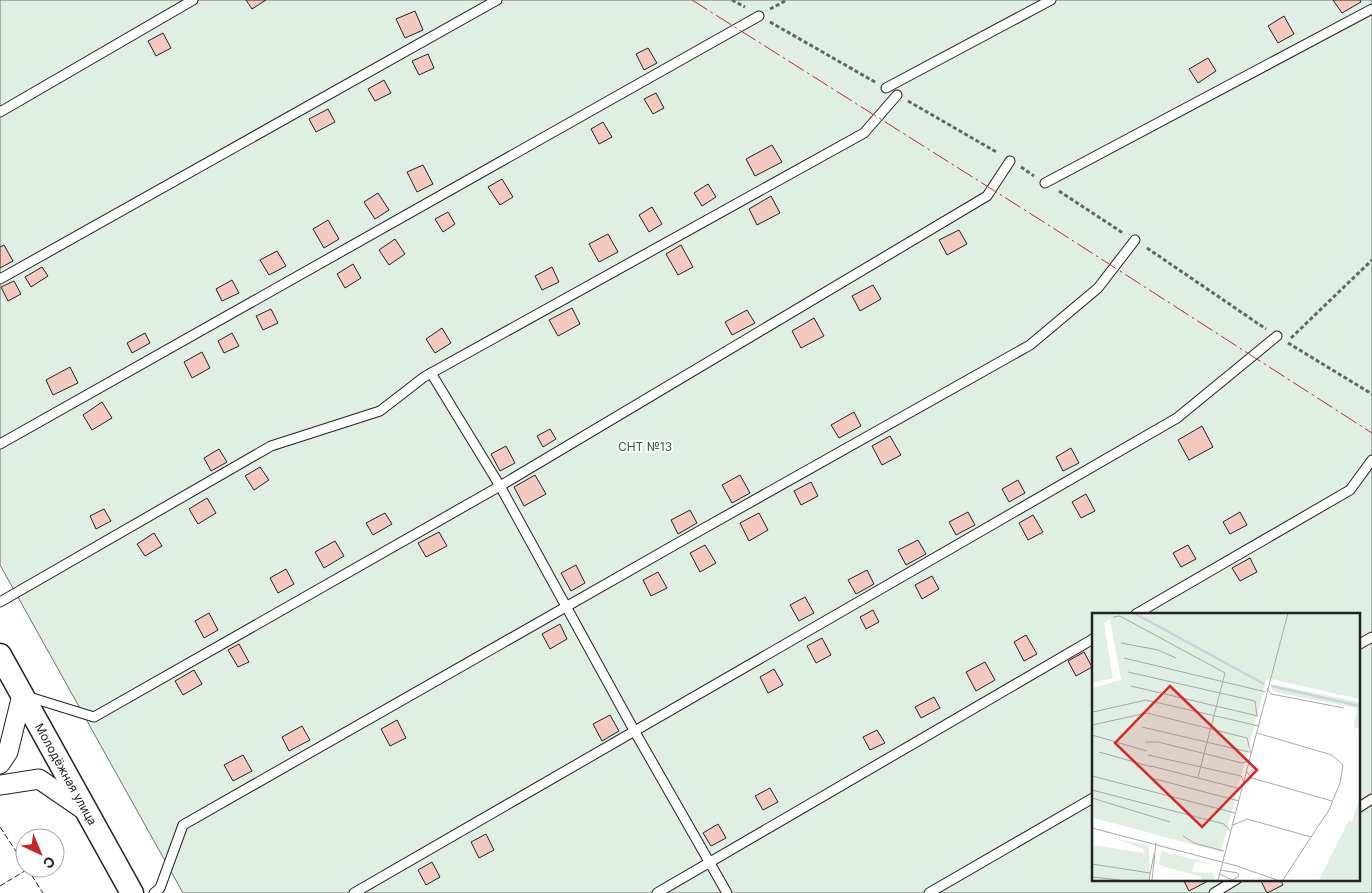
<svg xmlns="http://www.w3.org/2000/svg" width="1372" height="893" viewBox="0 0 1372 893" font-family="Inter,sans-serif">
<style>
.green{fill:#e0efe3;stroke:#6f6f6f;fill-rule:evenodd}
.building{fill:#f3c9c0;stroke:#222}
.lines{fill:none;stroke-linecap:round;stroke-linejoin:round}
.service-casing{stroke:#222;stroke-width:11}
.minor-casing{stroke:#222;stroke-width:21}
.tertiary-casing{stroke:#222;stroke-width:25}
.path{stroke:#646464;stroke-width:3;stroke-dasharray:4 2.5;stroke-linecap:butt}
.service{stroke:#fff;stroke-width:9}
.minor{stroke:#fff;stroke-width:19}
.tertiary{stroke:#fff;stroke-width:22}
.fence{stroke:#222;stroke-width:1;stroke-dasharray:6 2.5;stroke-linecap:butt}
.power{stroke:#c62828;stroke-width:1;stroke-dasharray:18 4 2.5 4;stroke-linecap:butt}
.labels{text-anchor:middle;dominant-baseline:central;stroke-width:4;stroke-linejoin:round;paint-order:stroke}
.park-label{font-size:12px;fill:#2f5e38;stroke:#fff}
.street-label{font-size:12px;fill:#222;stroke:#fff}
.inset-river{fill:none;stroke:#c7d3dd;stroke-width:2.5}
.inset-road{fill:none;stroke:#a7a7a7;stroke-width:1}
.view{fill:#d62828;fill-opacity:0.15;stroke:#d62828;stroke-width:2.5}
.inset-edge{fill:none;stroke:#222;stroke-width:2.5}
</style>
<rect width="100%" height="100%" fill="#fff"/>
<path class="green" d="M0,0H1372V893H183L0,565ZM1093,614H1358V879H1093Z"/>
<g class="building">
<path d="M246,0H266L252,9Z"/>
<path d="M1333,0H1360L1361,2L1342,13Z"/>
<path d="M415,11L423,30L405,38L396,19Z"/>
<path d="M1284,16L1294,34L1278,43L1268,26Z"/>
<path d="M163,33L171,48L156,56L148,41Z"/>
<path d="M648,48L657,63L644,70L636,54Z"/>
<path d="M428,54L434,68L419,75L412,61Z"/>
<path d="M1208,58L1216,71L1198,83L1189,69Z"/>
<path d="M384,80L391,93L375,101L368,89Z"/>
<path d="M656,93L664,108L653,114L644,99Z"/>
<path d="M328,109L335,122L316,132L309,119Z"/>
<path d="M603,122L612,137L599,144L591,129Z"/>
<path d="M772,145L782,162L755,176L746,159Z"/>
<path d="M423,165L433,184L417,192L407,172Z"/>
<path d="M502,179L513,197L500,205L488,187Z"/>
<path d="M708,184L716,197L702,206L694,193Z"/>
<path d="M378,193L389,210L375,219L364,202Z"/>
<path d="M771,196L780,213L757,225L749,209Z"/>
<path d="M652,207L662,224L649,232L639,215Z"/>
<path d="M448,212L455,224L443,232L435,219Z"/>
<path d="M328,220L339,239L324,248L313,229Z"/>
<path d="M959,230L967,244L947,255L939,240Z"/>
<path d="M608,234L618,252L599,262L589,244Z"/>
<path d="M395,239L405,254L389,265L379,250Z"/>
<path d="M4,245L13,261L0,268V247Z"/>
<path d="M681,245L693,267L678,275L666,254Z"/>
<path d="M277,251L286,266L269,275L260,260Z"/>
<path d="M353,264L361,278L345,288L337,274Z"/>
<path d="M42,267L48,276L31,287L25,277Z"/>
<path d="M552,267L559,282L542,290L535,276Z"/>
<path d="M232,280L239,293L222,301L216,289Z"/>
<path d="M14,281L21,294L8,301L1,287Z"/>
<path d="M873,285L881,299L860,311L852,296Z"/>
<path d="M572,308L580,324L558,336L549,320Z"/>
<path d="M271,309L278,323L263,330L256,316Z"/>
<path d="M747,310L755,323L732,335L725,322Z"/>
<path d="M814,318L824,336L801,348L792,331Z"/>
<path d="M442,328L451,343L435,353L426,339Z"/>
<path d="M145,333L150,343L132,353L127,343Z"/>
<path d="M232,333L239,346L224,353L218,341Z"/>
<path d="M202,352L210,368L192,378L184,362Z"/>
<path d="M70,367L78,383L53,395L46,380Z"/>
<path d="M102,402L112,418L92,430L83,415Z"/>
<path d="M854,412L861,426L839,438L831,425Z"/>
<path d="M1202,426L1213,447L1189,460L1178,440Z"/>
<path d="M550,429L556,439L543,447L537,436Z"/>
<path d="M890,436L901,455L882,465L872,446Z"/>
<path d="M506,446L515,463L500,471L491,454Z"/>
<path d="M1071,448L1079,463L1063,471L1056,457Z"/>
<path d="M219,449L227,462L211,471L204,458Z"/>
<path d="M260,467L269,480L254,490L245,476Z"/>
<path d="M535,475L546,494L524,506L514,487Z"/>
<path d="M740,475L750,493L732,503L722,485Z"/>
<path d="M1018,480L1025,493L1009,502L1002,489Z"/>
<path d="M811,482L818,496L801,505L794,491Z"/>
<path d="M1086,494L1095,511L1081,518L1072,502Z"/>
<path d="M207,498L216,513L198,524L189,509Z"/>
<path d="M104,509L111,521L96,529L90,516Z"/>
<path d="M690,510L697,523L678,534L671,520Z"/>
<path d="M968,512L975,525L956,535L949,522Z"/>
<path d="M1240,512L1247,525L1230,534L1223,522Z"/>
<path d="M385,513L392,524L373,535L366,523Z"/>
<path d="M759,513L768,530L749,541L740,523Z"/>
<path d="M1033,515L1043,532L1028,540L1019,523Z"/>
<path d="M439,532L447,546L426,557L418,543Z"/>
<path d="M154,533L162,546L145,556L137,544Z"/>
<path d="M918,540L926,554L906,565L898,550Z"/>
<path d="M335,541L344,556L324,568L315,552Z"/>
<path d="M705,545L716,563L700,572L690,553Z"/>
<path d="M1188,545L1196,559L1181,567L1173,553Z"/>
<path d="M1250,558L1257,572L1240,581L1232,568Z"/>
<path d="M576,565L585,583L571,591L561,573Z"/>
<path d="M286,569L294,584L278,593L270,578Z"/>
<path d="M867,570L874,584L856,594L848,580Z"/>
<path d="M658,572L667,588L651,596L643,580Z"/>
<path d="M932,576L939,589L922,599L915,585Z"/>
<path d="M805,597L814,613L799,621L790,605Z"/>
<path d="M873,610L879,622L866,629L860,617Z"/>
<path d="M209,613L218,630L204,638L195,621Z"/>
<path d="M560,624L567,639L550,649L542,634Z"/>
<path d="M1026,635L1037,654L1024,661L1014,642Z"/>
<path d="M822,638L831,655L816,663L807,646Z"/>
<path d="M239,644L249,662L238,667L228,650Z"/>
<path d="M1084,652L1092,667L1076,676L1068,661Z"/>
<path d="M985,662L995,680L976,691L966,672Z"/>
<path d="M774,669L783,685L768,693L760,677Z"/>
<path d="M194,670L202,684L183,695L175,681Z"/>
<path d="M934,697L940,708L921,718L915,707Z"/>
<path d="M610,715L619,731L602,741L593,724Z"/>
<path d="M397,720L406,738L390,746L381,729Z"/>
<path d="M302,726L310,740L289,751L282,737Z"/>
<path d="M877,730L885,743L870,750L863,737Z"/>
<path d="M243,755L252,771L233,781L224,765Z"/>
<path d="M770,788L778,802L763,810L755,796Z"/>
<path d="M718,824L726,838L711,846L703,833Z"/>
<path d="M486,834L494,850L479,858L471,842Z"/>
<path d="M432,862L440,877L426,885L418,870Z"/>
<path d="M1183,879H1207L1208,881L1189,891Z"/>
<path d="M1260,879H1280L1283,885L1267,893Z"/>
</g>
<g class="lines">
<g class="service-casing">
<g id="service">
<path d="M886,88L1051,0"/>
<path d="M0,112L193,0"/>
<path d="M1045,183L1372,9"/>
<path d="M0,279L497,0"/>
<path d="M431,373L500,486L635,732L727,893"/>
<path d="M0,444L759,16"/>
<path d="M0,602L271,446L380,411L424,377L864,133L897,95"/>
<path d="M1136,614L1350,490L1372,460"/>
<path d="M1358,645L1372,637"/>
<path d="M26,696L94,717L500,486L987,196L1010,161"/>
<path d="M1358,808L1372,799"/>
<path d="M154,893L160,888L183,825L685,539L1030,345L1098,288L1135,240"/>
<path d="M354,893L1177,418L1277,336"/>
<path d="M657,893L1093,639"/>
<path d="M929,893L1093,798"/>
<path d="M1214,893L1237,879"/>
</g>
</g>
<g class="minor-casing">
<g id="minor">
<path d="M0,764L8,752L22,695"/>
<path d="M0,785L39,779L87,812"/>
</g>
</g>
<g class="tertiary-casing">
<path id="tertiary" d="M0,655L132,893"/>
</g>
<g class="path">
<path d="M732,0L745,7"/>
<path d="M770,9L787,0"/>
<path d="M770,22L875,82"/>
<path d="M908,101L998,153"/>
<path d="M1021,167L1034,176"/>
<path d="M1059,191L1123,233"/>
<path d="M1147,248L1266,329"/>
<path d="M1291,338L1372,260"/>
<path d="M1288,343L1372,394"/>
</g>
<use href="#service" class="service"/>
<use href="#minor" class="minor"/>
<use href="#tertiary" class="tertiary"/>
<g class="fence">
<path d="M0,827L25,865"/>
<path d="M27,868L43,893"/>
<path d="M0,886L28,869"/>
</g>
<path class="power" d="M692,0L1039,219L1372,433"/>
</g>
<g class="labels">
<g class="park-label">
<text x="645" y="446">СНТ №13</text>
</g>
<g class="street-label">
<text transform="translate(66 774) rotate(61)">Молодёжная улица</text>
</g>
</g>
<g transform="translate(1092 613)">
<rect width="268" height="268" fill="#fff"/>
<path d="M0,0H267V86L175,65L129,239L2,205L0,75L29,67L18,6L12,10L21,65L0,70ZM179,71L267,89V116L262,114L265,95L187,80L180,77ZM267,187V267H227L257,207L260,208ZM18,224L57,233L58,267H0V232L53,240L50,235ZM69,238L124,252L103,249L100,259L121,260L123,267H108L110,264L67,252Z" fill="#e0efe3"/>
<path class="inset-river" d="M42,0L172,71M179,73L268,93"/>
<path class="inset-road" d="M21,4L28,3L133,60L106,164M29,30L66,37L84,45M32,45L174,79M36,59L163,88L165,103M39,73L166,103M175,75L179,81L252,95M1,99L54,87L167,113M0,112L55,100L155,125L159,141M50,114L157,139M0,122L55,138M53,129H66L150,150L157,148M7,139L60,154M56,142L149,163L152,169L160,165M59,153L149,176M155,159L160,165L240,188M0,163L143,200M63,166L147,188M0,177L132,211L138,218M0,185L78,209M141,212L155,206L219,224L237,197L248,170L251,152L240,142L165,120M0,215L145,253L185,267M91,223L102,230L132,238M0,251L58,260M127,261L141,267L147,263L146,260L128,257M0,264L28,267M57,267L62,241M60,267L64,230M126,267L196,0M191,267L219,224"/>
<path class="view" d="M78,73L165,157L110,214L23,130Z"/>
<rect width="268" height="268" class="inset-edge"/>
</g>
<g transform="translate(40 853) rotate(136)"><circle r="24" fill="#ffffff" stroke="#a7a7a7"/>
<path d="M0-4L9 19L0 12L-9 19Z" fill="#c62828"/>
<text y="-8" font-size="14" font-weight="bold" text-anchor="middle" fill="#222222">С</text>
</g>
</svg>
